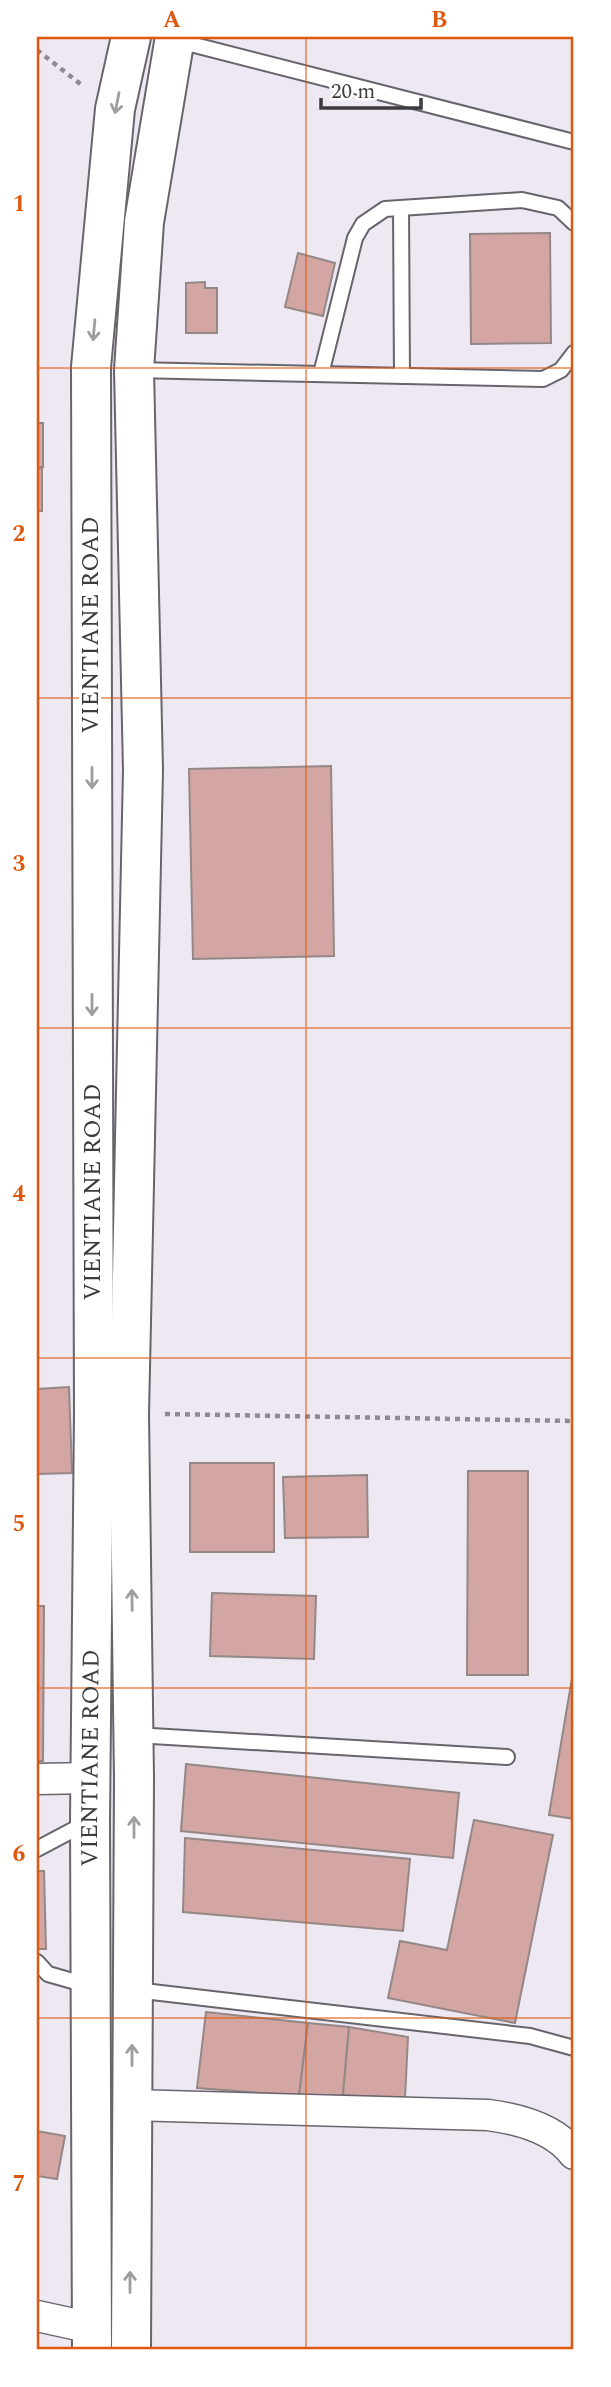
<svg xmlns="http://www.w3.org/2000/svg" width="611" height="2387" viewBox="0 0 611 2387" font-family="Spectral,serif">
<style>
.building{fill:#d3a6a4;stroke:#948887;stroke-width:2}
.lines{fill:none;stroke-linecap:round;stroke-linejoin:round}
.service-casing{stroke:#68646c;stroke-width:18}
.minor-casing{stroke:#68646c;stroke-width:33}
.secondary-casing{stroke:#68646c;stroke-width:42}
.path{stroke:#8d8a91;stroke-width:4.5;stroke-dasharray:5 5;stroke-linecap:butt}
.service{stroke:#fff;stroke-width:14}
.minor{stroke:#fff;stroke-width:30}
.secondary{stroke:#fff;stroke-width:38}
.oneway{stroke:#9e9d9f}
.grid{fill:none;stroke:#df580f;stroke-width:2;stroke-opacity:0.55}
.labels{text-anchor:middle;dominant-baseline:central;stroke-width:6;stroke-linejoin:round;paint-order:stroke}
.street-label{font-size:24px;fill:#3d3b3f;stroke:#fff}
.neatline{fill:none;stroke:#df580f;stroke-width:2.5}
.grid-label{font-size:23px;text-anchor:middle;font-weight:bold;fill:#df580f}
</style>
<rect width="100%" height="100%" fill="#ede8f2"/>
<g class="building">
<path d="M550,233L551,343L471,344L470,234Z"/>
<path d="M298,253L335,263L323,316L285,307Z"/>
<path d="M205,282V288H217V333H186V283Z"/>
<rect x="37" y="423" width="6" height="44"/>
<rect x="37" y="468" width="5" height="43"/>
<path d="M331,766L334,956L193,959L189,769Z"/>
<path d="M69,1387L72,1473L38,1474L37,1389Z"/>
<rect x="190" y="1463" width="84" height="89"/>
<path d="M468,1471H528V1675H467Z"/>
<path d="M367,1475L368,1537L285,1538L283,1477Z"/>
<path d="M212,1593L316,1596L314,1659L210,1656Z"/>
<path d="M37,1606H44L43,1761H37Z"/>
<path d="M574,1666V1819L549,1815Z"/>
<path d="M186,1764L459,1793L453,1858L181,1831Z"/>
<path d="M474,1820L553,1835L515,2023L388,1998L400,1941L447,1950Z"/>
<path d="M185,1838L410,1859L403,1931L183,1912Z"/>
<path d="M37,1871H44L46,1949H37Z"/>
<path d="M206,2012L308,2023L299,2096L197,2088Z"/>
<path d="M308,2023L349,2027L343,2095L299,2096Z"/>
<path d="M349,2027L408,2037L405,2098L343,2095Z"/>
<path d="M37,2131L65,2136L57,2179L37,2176Z"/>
</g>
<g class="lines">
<g class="service-casing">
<g id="service">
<path d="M175,40L574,142"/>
<path d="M401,208L402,376"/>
<path d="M135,370L543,379L561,370L574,353"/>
<path d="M321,374L355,238L363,224L385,209L522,200L558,208L574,223"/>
<path d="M135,1735L507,1757"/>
<path d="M37,1849L88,1822"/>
<path d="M37,1962L48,1974L90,1986"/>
<path d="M135,1990L530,2036L574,2048"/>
</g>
</g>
<g class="minor-casing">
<g id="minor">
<path d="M37,1779L92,1778"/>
<path d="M131,2105L488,2115C519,2119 555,2129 574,2154"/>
<path d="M37,2316L92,2328"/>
</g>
</g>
<g class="secondary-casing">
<g id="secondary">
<path id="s1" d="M92,2350L90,1821L94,1413L91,367L115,109L131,37"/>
<path d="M131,2350L134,1778L129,1414L143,770L134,370L144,222L175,37"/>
</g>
</g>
<g class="path">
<path d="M37,50L83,86"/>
<path d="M165,1414L574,1421"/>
</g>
<use href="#service" class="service"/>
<use href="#minor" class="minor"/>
<use href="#secondary" class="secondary"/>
</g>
<defs><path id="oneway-shaft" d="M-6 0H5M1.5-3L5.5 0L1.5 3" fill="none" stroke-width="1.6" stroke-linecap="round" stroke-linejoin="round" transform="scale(1.75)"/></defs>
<g class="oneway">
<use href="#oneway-shaft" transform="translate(117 103) rotate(101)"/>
<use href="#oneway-shaft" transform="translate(94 330) rotate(95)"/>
<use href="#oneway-shaft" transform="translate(92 778) rotate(90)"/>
<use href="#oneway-shaft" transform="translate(92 1005) rotate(90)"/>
<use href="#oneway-shaft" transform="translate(132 1600) rotate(-91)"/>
<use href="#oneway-shaft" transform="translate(134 1827) rotate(-90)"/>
<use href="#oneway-shaft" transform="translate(132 2055) rotate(-90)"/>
<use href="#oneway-shaft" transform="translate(130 2282) rotate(-90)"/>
</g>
<path class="grid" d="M306,37V2350M37,368H574M37,698H574M37,1028H574M37,1358H574M37,1688H574M37,2018H574"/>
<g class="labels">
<g class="street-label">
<text transform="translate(91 625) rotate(-90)">VIENTIANE ROAD</text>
<text transform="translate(93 1192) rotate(-90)">VIENTIANE ROAD</text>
<text stroke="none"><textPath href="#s1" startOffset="592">VIENTIANE ROAD</textPath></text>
</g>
</g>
<rect width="611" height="2387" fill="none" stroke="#ffffff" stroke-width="77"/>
<path d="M321 98v10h100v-10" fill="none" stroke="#3d3b3f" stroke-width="3.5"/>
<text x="331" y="98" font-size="21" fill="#3d3b3f" stroke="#ffffff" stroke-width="5" paint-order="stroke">20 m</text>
<rect x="38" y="38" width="534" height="2310" class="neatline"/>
<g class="grid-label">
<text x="172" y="27">A</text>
<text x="439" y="27">B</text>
<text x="19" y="211">1</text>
<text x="19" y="541">2</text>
<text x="19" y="871">3</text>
<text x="19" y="1201">4</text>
<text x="19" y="1531">5</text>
<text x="19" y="1861">6</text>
<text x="19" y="2191">7</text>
</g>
</svg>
